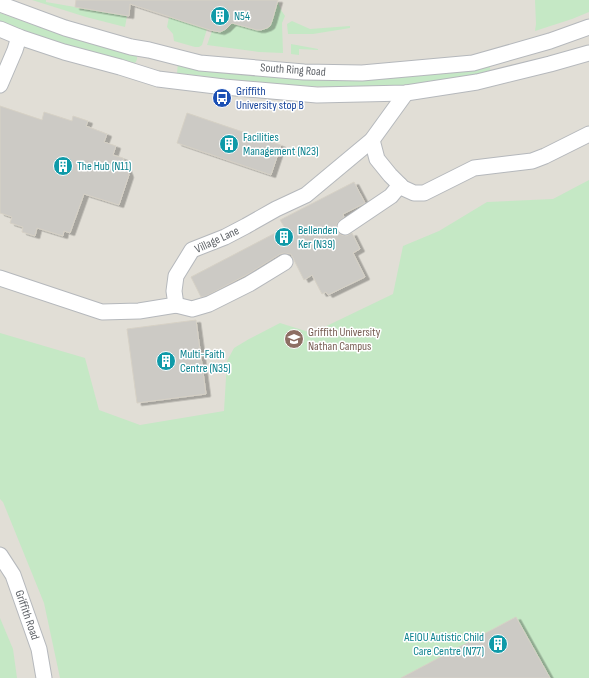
<svg xmlns="http://www.w3.org/2000/svg" width="589" height="678" viewBox="0 0 589 678" font-family="'Sofia Sans Condensed',sans-serif">
<style>
.education{fill:#e1ded6}
.green{fill:#c5e8c5}
.building{fill:#cccac5;stroke:#d6d1c6;filter:url(#shadow)}
.lines{fill:none;stroke-linecap:round;stroke-linejoin:round}
.minor-casing{stroke:#b5b8bc;stroke-width:17}
.minor{stroke:#fff;stroke-width:15}
.labels{text-anchor:middle;dominant-baseline:central;stroke-width:3;stroke-linejoin:round;paint-order:stroke}
.culture-label{font-size:12px;fill:#0d838f;stroke:#fff;text-anchor:start}
.street-label{font-size:12px;fill:#5f6368;stroke:#fff}
.transit-label{font-size:12px;fill:#164399;stroke:#fff;text-anchor:start}
.education-label{font-size:12px;fill:#785e54;stroke:#fff;text-anchor:start}
</style>
<defs>
<filter id="shadow"><feDropShadow dx="4.5" dy="2.5" stdDeviation="0" flood-color="#0004"/></filter>
</defs>
<rect width="100%" height="100%" fill="#f1efe8"/>
<rect class="education" x="0" y="0" width="589" height="678"/>
<g class="green">
<path d="M32,0H46V2L127,16L125,27L86,17Z"/>
<path d="M535,0H589V12L572,19L535,31L536,24Z"/>
<path d="M278,2L281,10L285,16L282,23L283,53L259,52L207,45L212,31C222,33 225,30 231,23L257,30C273,30 274,14 278,2Z"/>
<path d="M0,13L45,29L78,40L136,55C138,58 137,60 135,63L69,46L34,35L0,22Z"/>
<path d="M169,17L207,29L202,45L199,47H195L174,41L173,34L167,27Z"/>
<path d="M292,21L310,29L350,26V28L313,34H288L287,24Z"/>
<path d="M291,44L318,49V50L299,49V55L291,54Z"/>
<path d="M178,63L215,68L489,63L491,73C453,79 415,85 377,87C310,89 243,81 177,73Z"/>
<path d="M589,180V678H60L44,603L3,502L0,499V333L85,358L99,410L140,425L224,411L227,361L234,348L249,339L280,323L312,333L393,294L403,246L439,231L487,202L553,199Z"/>
<path d="M0,618L13,649L17,678H0Z"/>
</g>
<g class="building">
<path d="M76,0H278L272,21L270,26L267,28L261,30H257L232,23L226,29L220,32L210,30L130,4L129,16L75,7Z"/>
<path d="M0,106L42,120L44,112L72,121L73,116L88,121L86,126L107,134L104,142L116,146L113,155L123,158L129,175L119,205L84,194L70,233L64,231L63,236L37,228L35,236L22,232L23,227L10,223L12,217L0,213Z"/>
<path d="M187,113L281,145L271,175L177,143Z"/>
<path d="M354,182L365,203L343,214L344,217L337,223L336,228L338,232L341,235L346,236L352,233L360,249L353,253L365,277L328,295L326,292L322,294L312,275L304,280L291,254L284,253L280,254L248,274L206,296L201,297L191,277L285,228L280,220Z"/>
<path d="M196,320L206,394L137,403L127,329Z"/>
<path d="M516,617L550,678H401Z"/>
</g>
<g class="lines">
<g class="minor-casing">
<g id="minor">
<path d="M0,4L65,28L131,47L149,50L200,63L304,72L362,73L473,63L550,41L589,27"/>
<path d="M0,29L19,37L64,52L120,67L158,79L224,87L317,95L406,93L477,82L550,64L589,53"/>
<path d="M0,85L15,50L19,37"/>
<path d="M372,140L377,159L390,175L403,188L414,193H424L474,168L532,161L545,156L589,134"/>
<path d="M345,227L391,196L400,185"/>
<path d="M0,278L102,312L139,311L176,305L174,291L176,276L192,250L225,237L246,226L276,209L306,195L372,140L406,93"/>
<path d="M176,305L192,309L209,304L249,284L285,262"/>
<path d="M0,555L13,575L39,649L44,678"/>
</g>
</g>
<use href="#minor" class="minor"/>
</g>
<defs>
<g id="building-disc" transform="scale(1)"><circle r="9.5" fill="#0f9aa8" stroke="#fff"/><path d="M-4-6H4V6H1V3H-1V6H-4ZM-2.5-4.3h1.7v1.8h-1.7ZM.8-4.3h1.7v1.8H.8ZM-2.5-1h1.7V.8h-1.7ZM.8-1h1.7V.8H.8Z" fill="#fff"/></g>
<g id="bus-disc" transform="scale(1)"><circle r="9.5" fill="#1a4fb4" stroke="#fff"/><path d="M-5-6H5V4H4V6H2V4H-2V6H-4V4H-5ZM-3.5-4V0h7V-4ZM-3.5 1.2v1.5H-2V1.2ZM2 1.2v1.5H3.5V1.2Z" fill="#fff"/></g>
<g id="university-disc" transform="scale(1)"><circle r="9.5" fill="#8d6e63" stroke="#fff"/><path d="M0-5L7-2L0 1L-7-2ZM-4 1L0 2.5L4 1V4Q0 6-4 4Z" fill="#fff"/></g>
</defs>
<g fill-rule="evenodd">
<use href="#building-disc" x="220" y="16"/>
<use href="#bus-disc" x="222" y="98"/>
<use href="#building-disc" x="229" y="144"/>
<use href="#building-disc" x="63" y="166"/>
<use href="#building-disc" x="284" y="237"/>
<use href="#university-disc" x="294" y="339"/>
<use href="#building-disc" x="166" y="361"/>
<use href="#building-disc" x="498" y="644"/>
</g>
<g class="labels">
<g class="culture-label">
<text x="234" y="16">N54</text>
<text x="243" y="137">Facilities<tspan x="243" dy="14">Management (N23)</tspan></text>
<text x="77" y="166">The Hub (N11)</text>
<text x="298" y="230">Bellenden<tspan x="298" dy="14">Ker (N39)</tspan></text>
<text x="180" y="354">Multi-Faith<tspan x="180" dy="14">Centre (N35)</tspan></text>
<text x="484" y="637" text-anchor="end">AEIOU Autistic Child<tspan x="484" dy="14">Care Centre (N77)</tspan></text>
</g>
<g class="street-label">
<text transform="translate(293 70) rotate(4)">South Ring Road</text>
<text transform="translate(217 240) rotate(-25)">Village Lane</text>
<text transform="translate(27 615) rotate(71)">Griffith Road</text>
</g>
<g class="transit-label">
<text x="236" y="91">Griffith<tspan x="236" dy="14">University stop B</tspan></text>
</g>
<g class="education-label">
<text x="308" y="332">Griffith University<tspan x="308" dy="14">Nathan Campus</tspan></text>
</g>
</g>
</svg>
